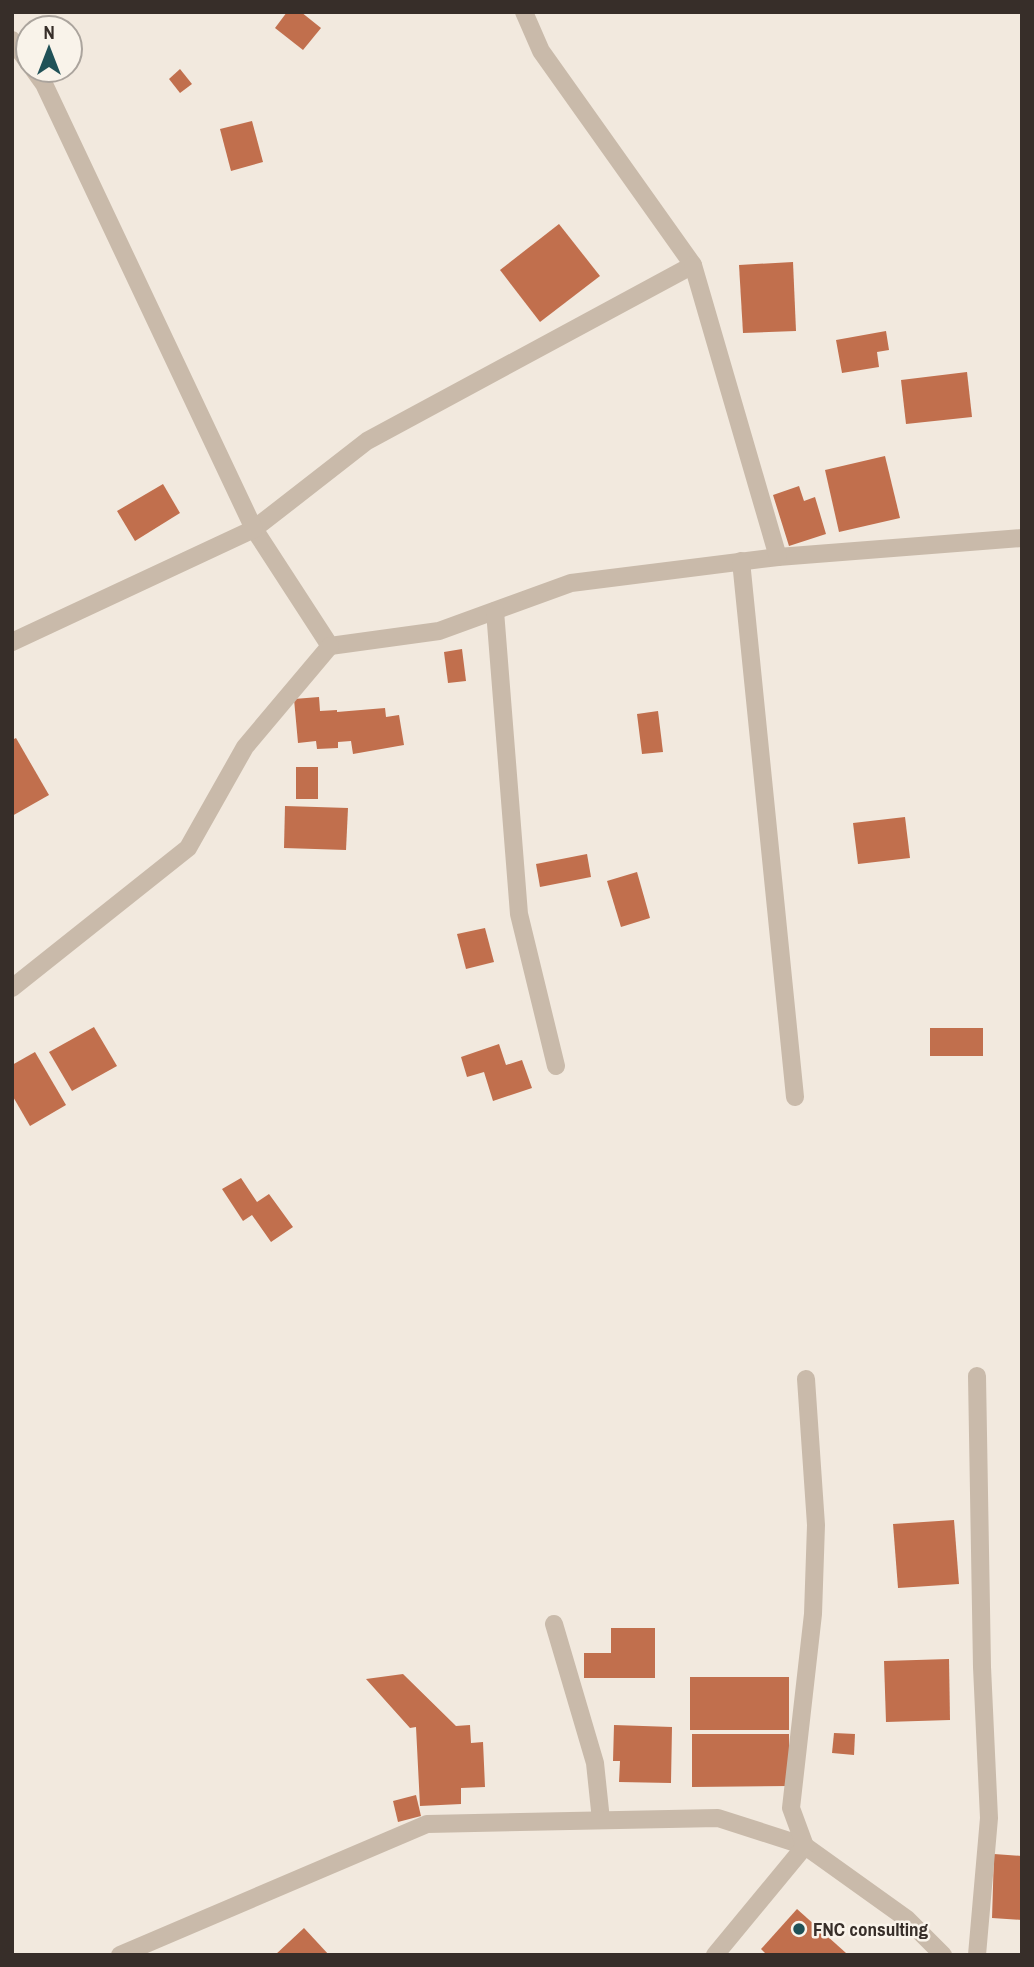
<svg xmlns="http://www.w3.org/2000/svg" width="1034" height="1967" viewBox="0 0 1034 1967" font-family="'Archivo Narrow',sans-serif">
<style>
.building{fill:#c16f4d}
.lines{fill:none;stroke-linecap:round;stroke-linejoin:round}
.street{stroke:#c9baaa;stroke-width:18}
.poi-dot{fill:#205157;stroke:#f9f3ea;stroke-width:2.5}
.labels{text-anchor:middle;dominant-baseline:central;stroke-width:5;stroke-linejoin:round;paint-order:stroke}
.poi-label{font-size:19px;font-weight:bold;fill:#372e29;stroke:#f9f3ea;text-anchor:start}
</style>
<rect width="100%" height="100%" fill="#f2e9de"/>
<g class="building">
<path d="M287,12H301L321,28L303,50L275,28Z"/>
<path d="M180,69L192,84L180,93L169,79Z"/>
<path d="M252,121L263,162L231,171L220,129Z"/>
<path d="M559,224L600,276L540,322L500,270Z"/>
<path d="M793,262L796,331L743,333L739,265Z"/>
<path d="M886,331L889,350L877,352L879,367L842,373L836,340Z"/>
<path d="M967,372L972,417L906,424L901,380Z"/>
<path d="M885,456L900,518L839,532L825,470Z"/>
<path d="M163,484L180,513L135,541L117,511Z"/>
<path d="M799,486L804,501L815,497L826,534L789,546L773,495Z"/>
<path d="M462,649L466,681L448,683L444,652Z"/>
<path d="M319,697L320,711L337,710V712L385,708L386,717L399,715L404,745L353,754L351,741L338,742V748L317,749L316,741L298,743L294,699Z"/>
<path d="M658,711L663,752L642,754L637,714Z"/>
<path d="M16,738L49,795L12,816V740Z"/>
<rect x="296" y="767" width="22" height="32"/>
<path d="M285,806L348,808L346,850L284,848Z"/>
<path d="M905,817L910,858L858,864L853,823Z"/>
<path d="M587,854L591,877L540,887L536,864Z"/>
<path d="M637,872L650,918L621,927L607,881Z"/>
<path d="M485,928L494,962L466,969L457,934Z"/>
<path d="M94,1027L117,1066L72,1091L49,1052Z"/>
<rect x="930" y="1028" width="53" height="28"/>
<path d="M499,1044L506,1065L522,1060L532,1088L493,1101L484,1072L467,1077L461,1057Z"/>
<path d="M35,1052L66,1105L30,1126L12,1095V1065Z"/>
<path d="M241,1178L257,1202L269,1194L293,1227L271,1242L252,1215L243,1221L222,1189Z"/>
<path d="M954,1520L959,1584L898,1588L893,1524Z"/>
<path d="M611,1628H655V1678H584V1653H611Z"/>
<path d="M949,1659L950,1720L886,1722L884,1661Z"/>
<path d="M403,1674L456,1726L470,1725L471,1743L483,1742L485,1787L461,1788V1804L420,1806L416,1727L410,1728L366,1679Z"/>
<rect x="690" y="1677" width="99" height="53"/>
<path d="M614,1725L672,1727L671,1783L619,1782L620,1761H613Z"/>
<path d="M834,1733L855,1734L854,1755L832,1753Z"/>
<path d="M692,1734H789V1786L692,1787Z"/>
<path d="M416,1795L421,1816L398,1822L393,1801Z"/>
<path d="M994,1854L1022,1856V1920L992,1918Z"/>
<path d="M797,1909L846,1953L845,1955H767L761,1949Z"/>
<path d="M304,1928L329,1955H275Z"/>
</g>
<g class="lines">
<g class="street">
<path d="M524,12L541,51L693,265L367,441L254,529L330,646L439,631L571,583L778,557L1022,538"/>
<path d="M12,40L28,62"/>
<path d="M693,265L778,557"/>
<path d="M741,561L795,1097"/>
<path d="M495,611L519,914L556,1066"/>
<path d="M12,642L254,529L44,84L34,70"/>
<path d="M12,988L188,848L245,747L330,646"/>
<path d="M977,1376L982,1667L989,1818L977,1955"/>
<path d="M554,1624L595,1763L601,1820"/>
<path d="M120,1955L427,1824L718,1818L805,1846L907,1919L943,1955"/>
<path d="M715,1955L805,1846L791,1808L813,1614L816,1525L806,1379"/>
</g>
</g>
<circle class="poi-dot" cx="799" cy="1929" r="7"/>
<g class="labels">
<g class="poi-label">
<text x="813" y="1929">FNC consulting</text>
</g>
</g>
<rect width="1034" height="1967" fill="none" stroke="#372e29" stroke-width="28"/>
<g transform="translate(49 49)"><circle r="33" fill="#f9f3ea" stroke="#aba49d" stroke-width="2"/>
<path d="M0-5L12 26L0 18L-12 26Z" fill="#205157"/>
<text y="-10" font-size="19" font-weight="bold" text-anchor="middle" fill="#372e29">N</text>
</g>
</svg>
